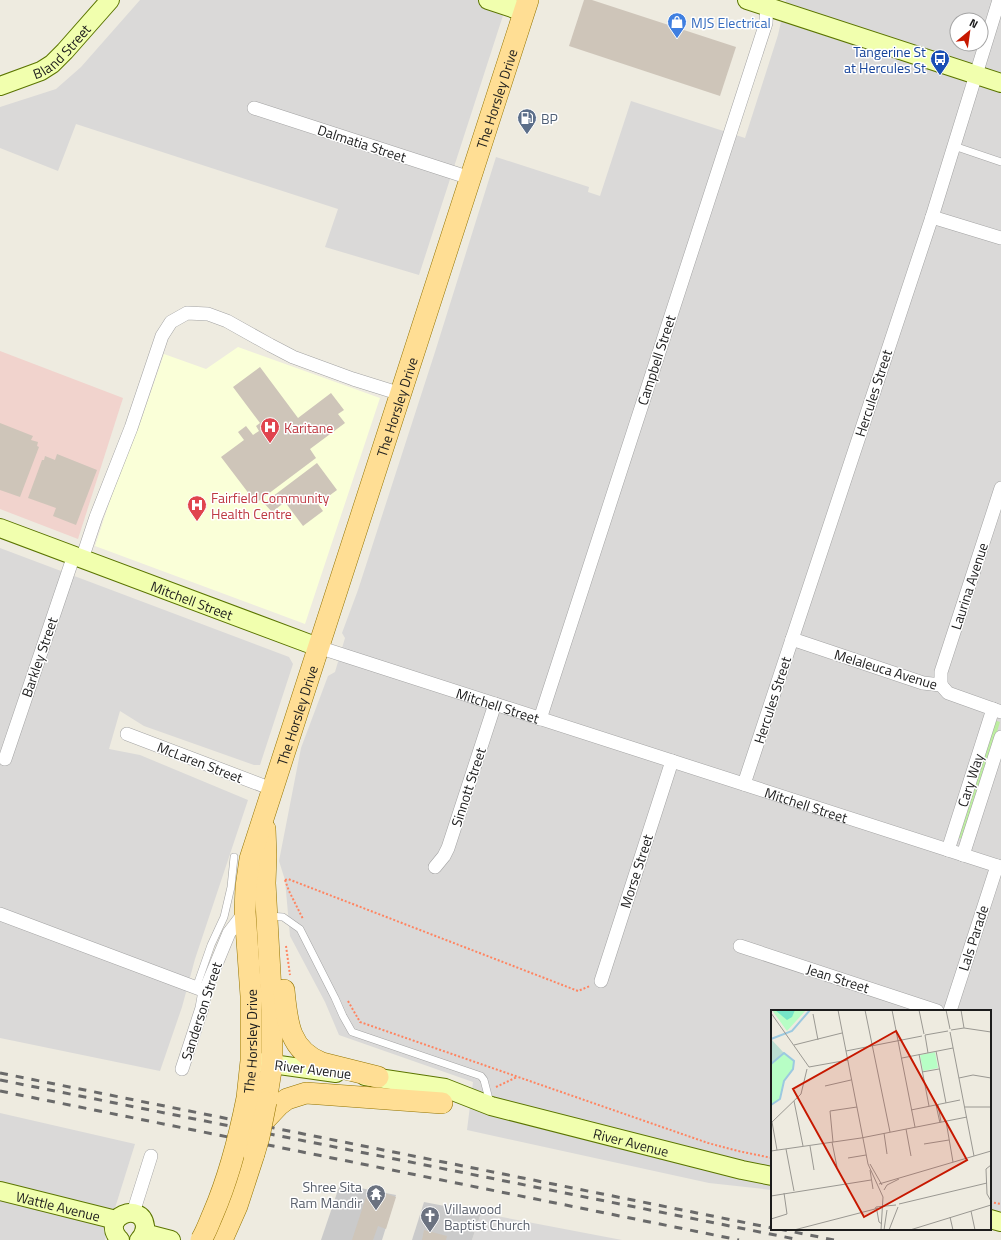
<svg xmlns="http://www.w3.org/2000/svg" width="1001" height="1240" viewBox="0 0 1001 1240" font-family="'Titillium Web',sans-serif">
<style>
.residential{fill:#dad9d8;fill-rule:evenodd}
.commercial{fill:#f1d3cd}
.education{fill:#faffd8}
.religious{fill:#cacaca}
.grass{fill:#bdeea0}
.building{fill:#cec5b9}
.lines{fill:none;stroke-linecap:round;stroke-linejoin:round}
.lane-casing{stroke:#a3a3a3;stroke-width:8}
.street-casing{stroke:#a3a3a3;stroke-width:14}
.secondary-casing{stroke:#5b7500;stroke-width:20}
.primary-casing{stroke:#937400;stroke-width:22}
.path{stroke:#ff8460;stroke-width:2;stroke-dasharray:2 2;stroke-linecap:butt}
.lane{stroke:#fff;stroke-width:7}
.street{stroke:#fff;stroke-width:13}
.secondary{stroke:#f1ffae;stroke-width:18}
.primary{stroke:#ffde94;stroke-width:21}
.rail{stroke:#6a6a6a;stroke-width:3;stroke-dasharray:8 8;stroke-linecap:butt}
.primary-bridge-casing{stroke:#937400;stroke-width:22;stroke-linecap:butt}
.primary-bridge{stroke:#ffde94;stroke-width:21}
.labels{text-anchor:middle;dominant-baseline:central;stroke-width:3;stroke-linejoin:round;paint-order:stroke}
.shop-label{font-size:14px;fill:#366cbe;stroke:#fff;text-anchor:start}
.street-label{font-size:14px;fill:#1c1c1c;stroke:#fff}
.transit-label{font-size:14px;fill:#164399;stroke:#fff;text-anchor:end}
.service-label{font-size:14px;fill:#4e5e75;stroke:#fff;text-anchor:start}
.health-label{font-size:14px;fill:#be3a42;stroke:#fff;text-anchor:start}
.worship-label{font-size:14px;fill:#5b616d;stroke:#fff;text-anchor:end}
.inset-river{fill:none;stroke:#9cc9e0;stroke-width:2}
.inset-road{fill:none;stroke:#9a9892;stroke-width:1}
.view{fill:#c71800;fill-opacity:0.15;stroke:#c71800;stroke-width:2}
.inset-edge{fill:none;stroke:#1c1c1c;stroke-width:2}
</style>
<rect width="100%" height="100%" fill="#eeebe0"/>
<g class="residential">
<path d="M140,0H508L419,275L325,247L338,209L76,124L58,171L0,148V107L56,89L81,67Z"/>
<path d="M786,0H1001V1219L990,1217V1011H772V1190L709,1183L467,1130L473,1082L339,1035L325,1002L290,936L285,880L279,861L301,748L328,676L335,672L345,638L342,633L358,590L435,352L496,157L589,187L588,192L600,196L631,101L745,138L778,35ZM957,20H981V44H957Z"/>
<path d="M0,548L289,657L293,664L260,765H254L144,726L120,711L109,749L140,755L248,800L195,959L182,1007L160,1071L0,1038Z"/>
<path d="M0,1113L135,1144L105,1240H0Z"/>
<path d="M481,1213L622,1240H472Z"/>
</g>
<path class="commercial" d="M0,351L123,398L78,539L0,509Z"/>
<path class="education" d="M238,347L380,398L305,624L95,546L117,479L138,429L164,354L206,369Z"/>
<g class="religious">
<path d="M340,1184L396,1195L382,1240H321Z"/>
<path d="M424,1202L481,1213L472,1240H412Z"/>
</g>
<path class="grass" d="M994,720L1000,722L964,839L957,838Z"/>
<g class="building">
<path d="M584,0H592L736,47L720,96L569,46Z"/>
<path d="M260,367L298,418L331,393L344,410L338,414L345,423L310,449L316,458L256,503L221,457L244,440L238,432L246,426L253,435L259,431L256,426L260,423L233,387Z"/>
<path d="M0,423L33,436L31,440L38,442L37,446L39,447L20,497L0,490Z"/>
<path d="M57,454L97,470L76,525L53,516L56,508L28,498L42,460H44L45,456L55,460Z"/>
<path d="M317,463L337,490L318,504L323,511L303,526L285,502L272,512L264,503Z"/>
<path d="M369,1188L396,1197L386,1229L378,1226L373,1240H352Z"/>
<path d="M424,1230L447,1236L446,1240H422Z"/>
</g>
<g class="lines">
<g class="lane-casing">
<g id="lane">
<path d="M954,146L1001,162"/>
<path d="M269,916L283,917L300,929L335,998L343,1016L352,1032L481,1076L484,1080L490,1103"/>
<path d="M196,988L211,945L224,917L231,887L234,857"/>
</g>
</g>
<g class="street-casing">
<g id="street">
<path d="M254,108L470,178"/>
<path d="M932,217L1001,238"/>
<path d="M82,559L96,517L131,428L162,336L171,322L187,313L208,314L227,321L270,345L293,357L353,379L401,394"/>
<path d="M792,639L923,683L941,685L948,693L1001,712"/>
<path id="s1" d="M318,647L1001,867"/>
<path d="M941,685V672L1001,488"/>
<path d="M540,719L766,23L767,0"/>
<path d="M127,734L272,789"/>
<path d="M5,759L74,555"/>
<path d="M744,784L932,217L999,0"/>
<path d="M948,850L993,709"/>
<path d="M963,855L1001,737"/>
<path d="M435,867L444,856L448,848L495,704"/>
<path d="M0,914L205,991"/>
<path d="M740,946L937,1011"/>
<path d="M601,981L672,761"/>
<path d="M950,1011L997,866"/>
<path d="M182,1069L202,1008L205,991L229,933L245,912"/>
<path d="M133,1213L151,1156"/>
</g>
</g>
<g class="secondary-casing">
<g id="secondary">
<path d="M488,0L524,12"/>
<path d="M747,0L1001,83"/>
<path id="s2" d="M0,86L41,71L52,64L65,51L110,0"/>
<path id="s3" d="M0,528L318,647"/>
<path d="M258,1062L336,1073"/>
<path id="s4" d="M365,1076L445,1088L491,1106L742,1170L772,1176"/>
<path id="s5" d="M0,1191L116,1220"/>
<path d="M990,1219L1001,1222"/>
<path d="M144,1233L171,1240"/>
<path d="M120,1240C98,1217 142,1200 145,1226C145,1232 143,1236 139,1240"/>
</g>
</g>
<g class="primary-casing">
<g id="primary">
<path d="M265,829L266,856L265,883L272,1010V1064L266,1102"/>
<path d="M284,990C287,1022 289,1050 322,1063L378,1077"/>
<path id="s6" d="M247,1098L251,1061V996L245,912L246,887L250,859L528,0"/>
<path d="M263,1122L279,1105L287,1099L306,1093L442,1103"/>
<path d="M222,1240L237,1206L254,1154"/>
</g>
</g>
<g class="path">
<path d="M285,880L289,891L303,919"/>
<path d="M285,880L288,879L578,991L590,986"/>
<path d="M286,946L290,975"/>
<path d="M348,1001L360,1022L708,1143L738,1151L772,1158"/>
<path d="M496,1087L517,1077"/>
<path d="M990,1202L1001,1204"/>
</g>
<use href="#lane" class="lane"/>
<use href="#street" class="street"/>
<use href="#secondary" class="secondary"/>
<use href="#primary" class="primary"/>
<g class="rail">
<path d="M0,1073L772,1228"/>
<path d="M0,1080L800,1240"/>
<path d="M0,1091L739,1240"/>
<path d="M779,1229L834,1240"/>
</g>
<g class="primary-bridge-casing">
<g id="primary-bridge">
<path d="M254,1154L259,1137L266,1102"/>
<path d="M201,1240C206,1232 209,1223 213,1214C229,1177 239,1138 247,1098"/>
</g>
</g>
<use href="#primary-bridge" class="primary-bridge"/>
</g>
<defs>
<g id="shop-pin" transform="scale(1)"><path d="M0 17L-7.5 6A9.5 9.5 0 1 1 7.5 6Z" fill="#3f7fe0" stroke="#fff"/><path d="M-5-2.5h2.3a2.7 3.5 0 0 1 5.4 0H5L5.5 6h-11ZM-1.5-2.5h3a1.5 2.3 0 0 0-3 0Z" fill="#fff"/></g>
<g id="bus-pin" transform="scale(1)"><path d="M0 17L-7.5 6A9.5 9.5 0 1 1 7.5 6Z" fill="#1a4fb4" stroke="#fff"/><path d="M-5-6H5V4H4V6H2V4H-2V6H-4V4H-5ZM-3.5-4V0h7V-4ZM-3.5 1.2v1.5H-2V1.2ZM2 1.2v1.5H3.5V1.2Z" fill="#fff"/></g>
<g id="fuel-pin" transform="scale(1)"><path d="M0 17L-7.5 6A9.5 9.5 0 1 1 7.5 6Z" fill="#5c6f8a" stroke="#fff"/><path d="M-5.5-6h7V0h2V4h1.3V-2.5L3-4.5l.8-.8L6-3V5H2.5V1h-1V6h-7ZM-4.2-4.7v3.2H.2V-4.7Z" fill="#fff"/></g>
<g id="hospital-pin" transform="scale(1)"><path d="M0 17L-7.5 6A9.5 9.5 0 1 1 7.5 6Z" fill="#e0444e" stroke="#fff"/><path d="M-5-5h3v3.5h4V-5h3V5h-3V1.5h-4V5h-3Z" fill="#fff"/></g>
<g id="temple-pin" transform="scale(1)"><path d="M0 17L-7.5 6A9.5 9.5 0 1 1 7.5 6Z" fill="#6b7280" stroke="#fff"/><path d="M0-6L5-2H3V0L6.5 2.5H4V6H1.5V3h-3V6H-4V2.5H-6.5L-3 0V-2H-5Z" fill="#fff"/></g>
<g id="church-pin" transform="scale(1)"><path d="M0 17L-7.5 6A9.5 9.5 0 1 1 7.5 6Z" fill="#6b7280" stroke="#fff"/><path d="M-1.2-6h2.4v3.5h3.3v2.4h-3.3V6h-2.4V-.1h-3.3v-2.4h3.3Z" fill="#fff"/></g>
</defs>
<g fill-rule="evenodd">
<use href="#shop-pin" x="677" y="22"/>
<use href="#bus-pin" x="940" y="59"/>
<use href="#fuel-pin" x="527" y="118"/>
<use href="#hospital-pin" x="270" y="427"/>
<use href="#hospital-pin" x="197" y="505"/>
<use href="#temple-pin" x="376" y="1194"/>
<use href="#church-pin" x="430" y="1216"/>
</g>
<g class="labels">
<g class="shop-label">
<text x="691" y="22">MJS Electrical</text>
</g>
<g class="street-label">
<text stroke="none"><textPath href="#s2" startOffset="72">Bland Street</textPath></text>
<text stroke="none"><textPath href="#s6" startOffset="1039">The Horsley Drive</textPath></text>
<text transform="translate(362 143) rotate(18)">Dalmatia Street</text>
<text transform="translate(656 360) rotate(-72)">Campbell Street</text>
<text transform="translate(873 393) rotate(-72)">Hercules Street</text>
<text stroke="none"><textPath href="#s6" startOffset="715">The Horsley Drive</textPath></text>
<text transform="translate(969 586) rotate(-72)">Laurina Avenue</text>
<text stroke="none"><textPath href="#s3" startOffset="205">Mitchell Street</textPath></text>
<text transform="translate(39 657) rotate(-71)">Barkley Street</text>
<text transform="translate(886 669) rotate(17)">Melaleuca Avenue</text>
<text transform="translate(772 700) rotate(-72)">Hercules Street</text>
<text stroke="none"><textPath href="#s1" startOffset="189">Mitchell Street</textPath></text>
<text stroke="none"><textPath href="#s6" startOffset="391">The Horsley Drive</textPath></text>
<text transform="translate(200 762) rotate(21)">McLaren Street</text>
<text transform="translate(970 780) rotate(-72)">Cary Way</text>
<text transform="translate(468 787) rotate(-72)">Sinnott Street</text>
<text stroke="none"><textPath href="#s1" startOffset="513">Mitchell Street</textPath></text>
<text transform="translate(636 871) rotate(-72)">Morse Street</text>
<text transform="translate(973 938) rotate(-72)">Lals Parade</text>
<text transform="translate(838 978) rotate(18)">Jean Street</text>
<text transform="translate(201 1011) rotate(-72)">Sanderson Street</text>
<text stroke="none"><textPath href="#s6" startOffset="57">The Horsley Drive</textPath></text>
<text transform="translate(313 1069) rotate(7)">River Avenue</text>
<text stroke="none"><textPath href="#s4" startOffset="275">River Avenue</textPath></text>
<text stroke="none"><textPath href="#s5" startOffset="60">Wattle Avenue</textPath></text>
</g>
<g class="transit-label">
<text x="926" y="51">Tangerine St<tspan x="926" dy="16">at Hercules St</tspan></text>
</g>
<g class="service-label">
<text x="541" y="118">BP</text>
</g>
<g class="health-label">
<text x="284" y="427">Karitane</text>
<text x="211" y="497">Fairfield Community<tspan x="211" dy="16">Health Centre</tspan></text>
</g>
<g class="worship-label">
<text x="362" y="1186">Shree Sita<tspan x="362" dy="16">Ram Mandir</tspan></text>
<text x="444" y="1208" text-anchor="start">Villawood<tspan x="444" dy="16">Baptist Church</tspan></text>
</g>
</g>
<g transform="translate(771 1010)">
<rect width="220" height="220" fill="#eeebe0"/>
<path d="M0,29L13,43L0,54Z" fill="#bbded2"/>
<path d="M1,0H35L16,21ZM164,42L167,58L152,61L149,45ZM13,43L23,51L22,59L13,71L9,89L0,95V54Z" fill="#b7fec5"/>
<path d="M4,0H24L21,7L16,10Z" fill="#76e5c8"/>
<path class="inset-river" d="M0,29L21,21L39,0M0,54L13,43L23,51L22,59L13,71L9,89L0,95"/>
<path class="inset-road" d="M67,0L97,154L112,187L110,220M94,0L119,122M121,0L144,117M148,0L153,24M175,0L179,19M190,0L193,18M0,3L38,57M42,4L47,30M180,20L193,18L220,22M179,22L203,146M154,25L177,21M154,25L157,43M23,35L71,23M75,41L151,26M165,41L175,93M148,44L158,96M131,48L182,38M38,57L77,50M151,62L168,59M188,68L202,65L220,68M54,76L80,70M23,91L32,136M165,95L169,113M167,95L170,112M194,97H220M140,100L189,90M175,111L182,152M135,119L140,146M113,123L116,144M61,132L66,157M62,132L59,101L86,97M153,134L178,130M39,136L43,160M15,139L23,181M6,140L1,112L30,84L36,59M0,141L90,128L196,107M77,148L95,145M99,154L111,175M220,155L215,159L216,184L220,191M99,160L102,179M108,174L220,141M113,180L116,175L128,169M0,186L100,170M128,194L216,173M107,198L104,199L105,197L125,195M106,201L108,212L111,214M200,201L204,220M179,207L182,220M0,209L16,204L13,183M23,220L104,199M113,220L116,200M118,220L127,197M139,220L220,195"/>
<path class="view" d="M125,21L196,150L93,207L22,79Z"/>
<rect width="220" height="220" class="inset-edge"/>
</g>
<g transform="translate(969 32) rotate(29)"><circle r="19" fill="#ffffff" stroke="#a4a4a4"/>
<path d="M0-3L7 15L0 10L-7 15Z" fill="#c71800"/>
<text y="-6" font-size="11" font-weight="bold" text-anchor="middle" fill="#1c1c1c">N</text>
</g>
</svg>
